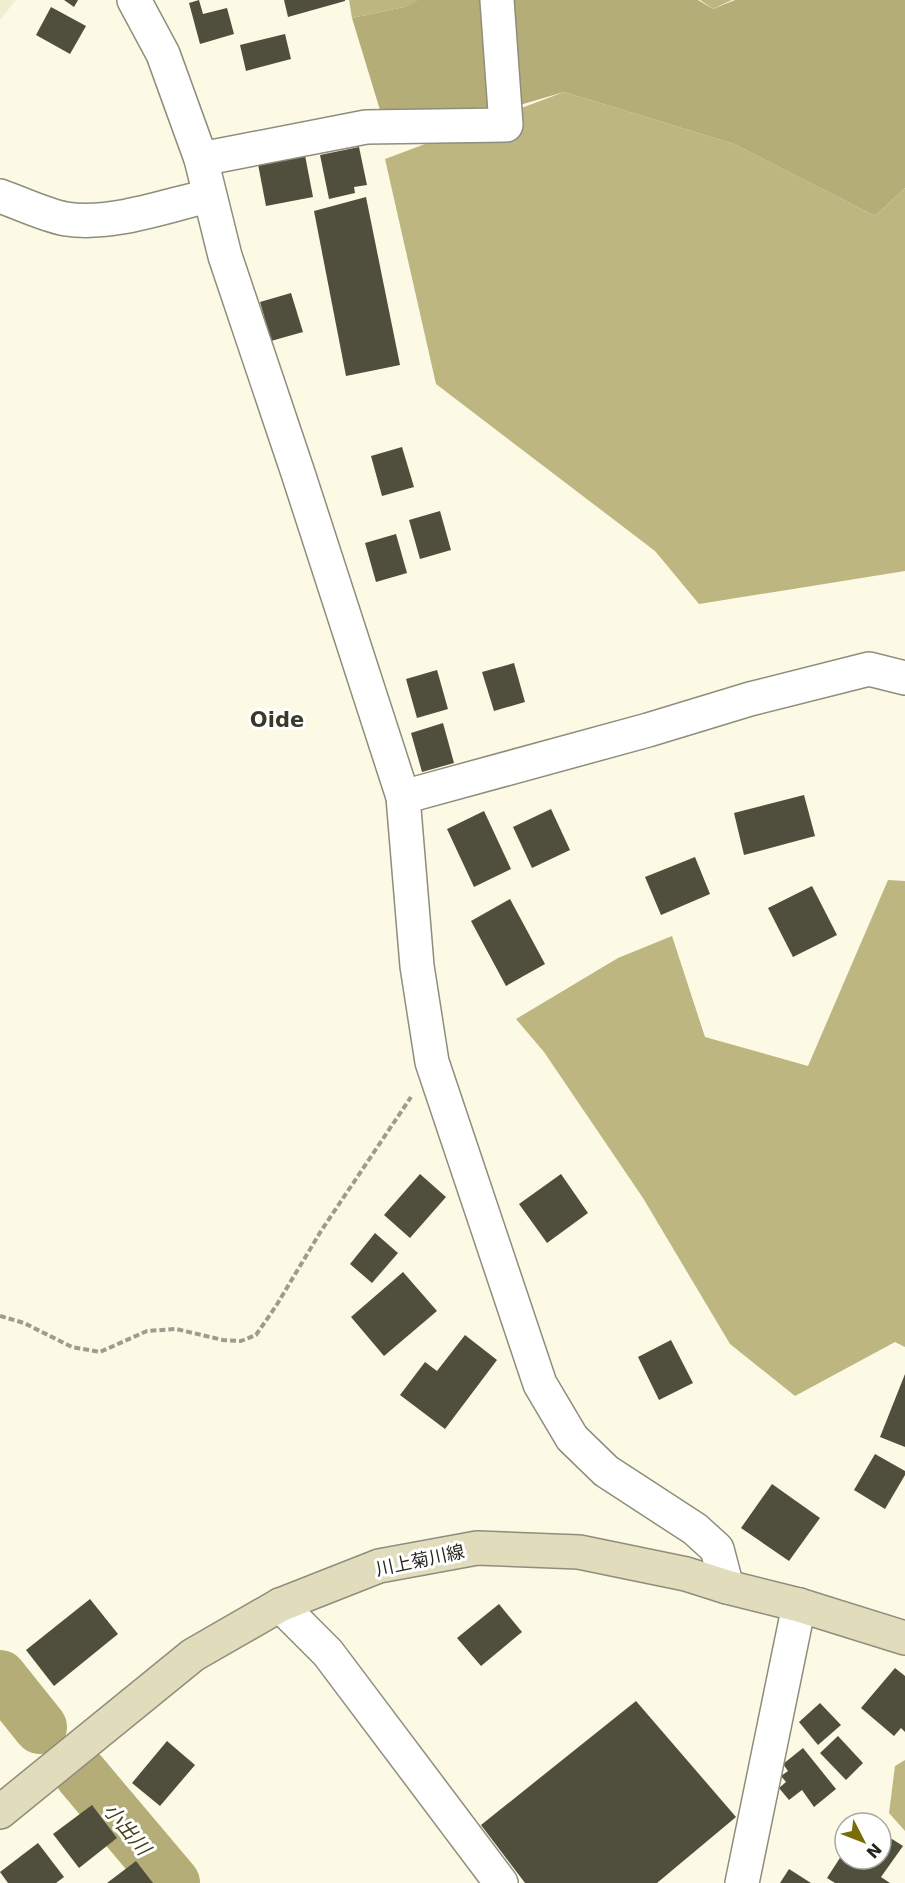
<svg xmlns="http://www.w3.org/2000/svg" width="905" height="1883" viewBox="0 0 905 1883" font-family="'DejaVu Sans','Noto Sans JP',sans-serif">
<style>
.built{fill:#f0edd1}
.forest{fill:#bdb681}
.water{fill:#b4ad78}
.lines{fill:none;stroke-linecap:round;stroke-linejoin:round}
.river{stroke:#b4ad78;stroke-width:54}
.building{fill:#504e3d}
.minor-casing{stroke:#8f8d7b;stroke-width:36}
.secondary-casing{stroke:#8f8d7b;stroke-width:36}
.path{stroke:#9d9c8d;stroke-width:4;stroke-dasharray:6 3;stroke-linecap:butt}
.minor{stroke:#fff;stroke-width:33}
.secondary{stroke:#e0dcbc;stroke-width:33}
.labels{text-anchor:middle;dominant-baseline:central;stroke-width:6;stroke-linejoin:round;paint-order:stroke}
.street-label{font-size:18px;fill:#26261e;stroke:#fff}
.water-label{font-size:20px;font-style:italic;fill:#464116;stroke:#fff}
.quarter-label{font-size:21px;font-weight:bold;fill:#3a3928;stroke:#fff}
</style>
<rect width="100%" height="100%" fill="#fcfae5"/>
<path class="built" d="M0,0H16L0,20Z"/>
<g class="forest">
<path d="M349,0H421L404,7L352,18Z"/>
<path d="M700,0H732L713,9Z"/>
<path d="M564,92L734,144L875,216L905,188V571L699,604L655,551L436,384L385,159Z"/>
<path d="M888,880L905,881V1347L895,1342L795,1396L730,1344L643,1198L544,1052L516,1019L618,958L672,936L705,1037L808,1066Z"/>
<path d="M905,1760V1831L889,1813L895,1766Z"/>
</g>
<path class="water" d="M419,0H698L713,9L735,0H905V188L875,216L734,144L564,92L390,143L352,18L404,7Z"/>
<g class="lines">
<g class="river">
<path d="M0,1677L40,1727"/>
<path d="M81,1774L173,1883"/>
</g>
</g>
<g class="building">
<path d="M64,0H78L74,7Z"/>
<path d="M199,0L203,14L227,8L234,34L200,44L189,3Z"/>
<path d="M284,0H345V1L288,17Z"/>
<path d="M51,7L86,26L70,54L36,35Z"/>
<path d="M285,34L291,59L246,71L240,45Z"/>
<path d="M359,147L367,185L354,187L355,193L329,199L320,155Z"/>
<path d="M304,150L313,197L266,206L257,159Z"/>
<path d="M366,197L400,365L346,376L314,211Z"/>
<path d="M291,293L303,332L271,341L260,302Z"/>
<path d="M402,447L414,487L382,496L371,456Z"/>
<path d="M440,511L451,550L420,559L409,520Z"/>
<path d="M396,534L407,573L376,582L365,543Z"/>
<path d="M514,663L525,702L494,711L482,672Z"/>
<path d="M437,670L448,709L417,718L406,679Z"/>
<path d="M443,723L454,763L422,772L411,733Z"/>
<path d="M804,795L815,836L744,855L734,813Z"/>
<path d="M551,809L570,850L532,868L513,827Z"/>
<path d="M484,811L511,869L474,887L447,829Z"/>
<path d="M695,857L710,894L661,915L645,877Z"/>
<path d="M812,886L837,935L793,957L768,908Z"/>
<path d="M510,899L545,964L506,986L471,921Z"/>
<path d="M420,1174L446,1197L410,1238L384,1215Z"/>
<path d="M561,1174L588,1213L547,1243L519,1204Z"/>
<path d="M375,1233L398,1253L372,1283L350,1264Z"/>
<path d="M403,1272L437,1311L384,1356L351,1317Z"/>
<path d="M465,1335L497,1360L445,1429L400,1395L425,1362L437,1371Z"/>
<path d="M671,1340L693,1383L659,1400L638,1357Z"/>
<path d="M905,1374V1447L880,1437Z"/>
<path d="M875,1454L905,1471V1475L885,1509L854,1490Z"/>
<path d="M772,1484L820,1518L789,1561L741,1528Z"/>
<path d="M90,1599L118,1634L54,1686L26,1650Z"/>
<path d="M499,1604L522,1632L481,1666L457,1638Z"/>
<path d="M895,1668L905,1676V1732L901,1728L894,1736L861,1708Z"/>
<path d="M636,1701L736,1817L657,1883H525L481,1825Z"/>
<path d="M820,1703L841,1725L818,1745L799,1722Z"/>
<path d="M838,1736L863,1763L846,1780L820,1753Z"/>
<path d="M167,1741L195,1765L160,1806L132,1783Z"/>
<path d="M803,1748L836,1789L814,1807L802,1790L789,1800L779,1788L786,1782L781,1776L788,1771L783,1764Z"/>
<path d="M92,1805L117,1838L79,1868L53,1834Z"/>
<path d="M881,1832L903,1846L881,1877L890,1883H835L827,1878L845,1850V1859H881Z"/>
<path d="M38,1843L64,1877L56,1883H8L0,1872Z"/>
<path d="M136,1861L153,1883H107Z"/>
<path d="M789,1869L811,1883H780Z"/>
</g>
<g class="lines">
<g class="minor-casing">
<g id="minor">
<path d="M134,0L163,54L201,159L225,256L298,473L403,797L417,966L432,1062L540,1384L572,1438L606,1471L695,1529L717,1549L727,1587"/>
<path d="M201,159L366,127L506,125L497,0"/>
<path d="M0,196C20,203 47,216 66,219C112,226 164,206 209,196"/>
<path d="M403,797L648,730L750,699L869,669L905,678"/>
<path d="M280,1605L328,1653L501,1883"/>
<path d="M742,1883L799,1605"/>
</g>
</g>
<g class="secondary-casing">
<path id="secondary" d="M0,1812L193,1655L280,1605L379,1566L477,1548L579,1552L686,1574L727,1587L799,1605L905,1638"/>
</g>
<path class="path" d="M0,1316L24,1323L72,1347L100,1352L147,1331L176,1329L223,1340L241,1341L256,1335L276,1306L321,1231L411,1097"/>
<use href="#minor" class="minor"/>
<use href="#secondary" class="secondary"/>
</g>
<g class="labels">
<g class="street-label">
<text transform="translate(420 1560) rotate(-12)">川上菊川線</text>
</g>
<g class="water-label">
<text transform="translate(127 1829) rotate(50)">小出川</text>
</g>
<g class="quarter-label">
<text x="277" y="720">Oide</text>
</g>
</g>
<g transform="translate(863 1841) rotate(132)"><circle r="28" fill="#ffffff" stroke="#a8a8a5" stroke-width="1.5"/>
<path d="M0-4.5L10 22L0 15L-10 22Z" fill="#796d09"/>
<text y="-9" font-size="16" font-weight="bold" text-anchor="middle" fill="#26261e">N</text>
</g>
</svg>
